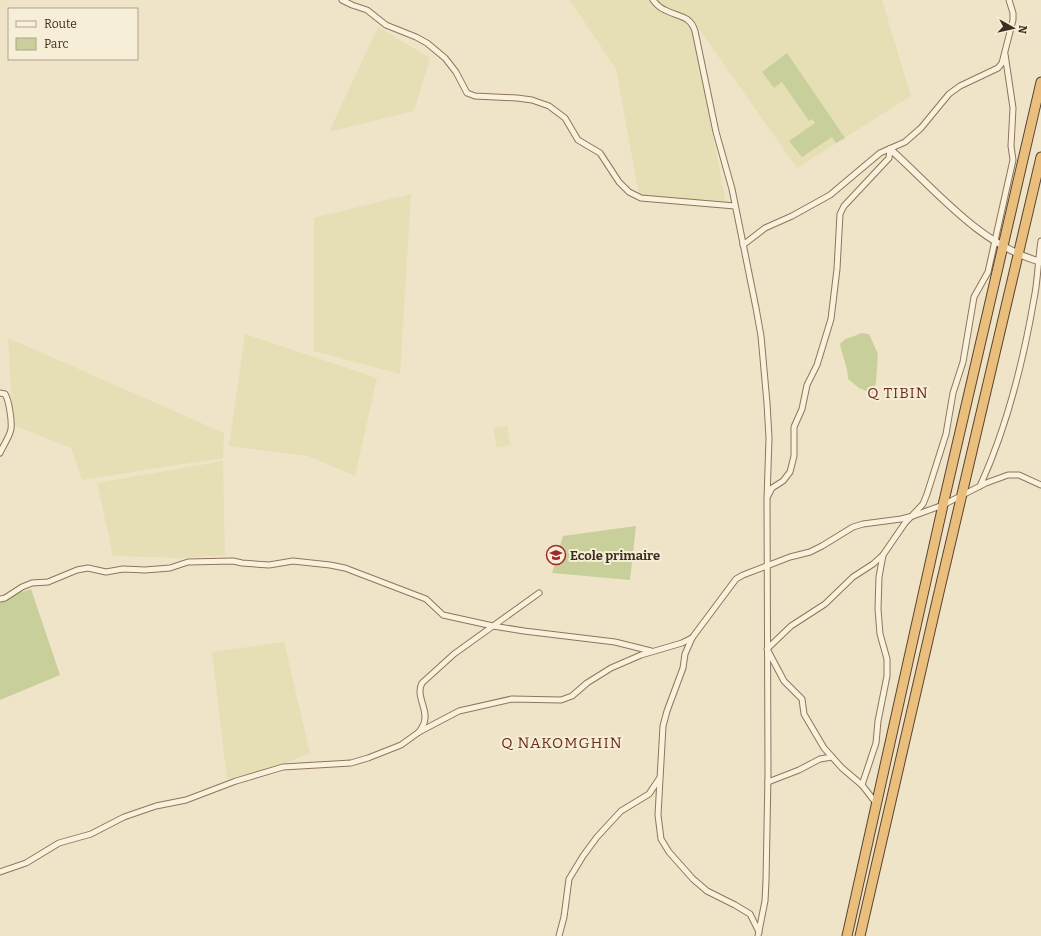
<svg xmlns="http://www.w3.org/2000/svg" width="1041" height="936" viewBox="0 0 1041 936" font-family="Bitter,serif">
<style>
.farmland{fill:#e6deb5}
.green{fill:#c9cf9b}
.lines{fill:none;stroke-linecap:round;stroke-linejoin:round}
.minor-casing{stroke:#8d765c;stroke-width:7}
.tertiary-casing{stroke:#8d765c;stroke-width:8}
.trunk-casing{stroke:#5b4430;stroke-width:11}
.minor{stroke:#faf1dc;stroke-width:5}
.tertiary{stroke:#faf1dc;stroke-width:6}
.trunk{stroke:#eabe7c;stroke-width:9}
.labels{text-anchor:middle;dominant-baseline:central;stroke-width:4;stroke-linejoin:round;paint-order:stroke}
.poi-label{font-size:13px;font-weight:bold;fill:#3d2e20;stroke:#f7eed8;text-anchor:start}
.quarter-label{font-size:15px;letter-spacing:1px;fill:#6b2e1e;stroke:#f7eed8}
</style>
<rect width="100%" height="100%" fill="#f0e4c8"/>
<g class="farmland">
<path d="M570,0H882L911,96L797,168L694,22L691,25L726,203L639,195L616,69Z"/>
<path d="M378,27L430,58L414,111L329,132Z"/>
<path d="M411,194L400,374L314,351V218Z"/>
<path d="M245,334L377,378L355,476L308,456L229,446Z"/>
<path d="M8,338L224,433L223,458L82,480L71,448L13,425Z"/>
<path d="M507,426L511,445L497,448L493,428Z"/>
<path d="M223,461L225,555L181,558L113,556L97,483Z"/>
<path d="M284,642L310,753L268,770L227,779L212,652Z"/>
</g>
<g class="green">
<path d="M787,53L845,138L836,143L832,137L802,157L789,141L815,123L812,119L809,121L782,82L774,88L762,72Z"/>
<path d="M861,333L869,334L878,354L876,383L873,394L859,388L848,379C848,367 842,356 840,344C847,336 852,338 861,333Z"/>
<path d="M636,526L630,580L552,573L563,536Z"/>
<path d="M31,589L60,675L0,700V599Z"/>
</g>
<g class="lines">
<g class="minor-casing">
<g id="minor">
<path d="M342,0L352,5L367,10L386,25L416,37L427,43L445,58L456,72L467,93L475,96L517,98L532,100L549,106L565,118L578,140L600,153L619,182L629,192L641,198L735,206"/>
<path d="M653,0C656,4 660,8 665,10C678,17 690,15 695,31L716,132L732,189L756,308L761,336L767,403L769,438L767,499L768,775L766,881L765,901L758,936"/>
<path d="M743,245L765,228L792,216L830,195L880,153L905,142L921,128L949,94L960,86L998,68L1002,63L1013,20V13L1009,0"/>
<path d="M0,393L5,394C9,400 12,421 11,429C10,436 3,446 0,453"/>
<path d="M980,486C1007,427 1023,363 1034,299C1038,280 1038,260 1041,241"/>
<path d="M768,496L772,488L783,481L790,472L794,456V427L802,409L807,385L817,365L831,319L837,269L840,214L844,206L889,158L890,149"/>
<path d="M0,599L5,598L22,587L32,583L48,582L77,570L88,568L106,572L123,569L145,570L170,568L188,562L233,561L242,563L269,565L293,561L330,565L345,568L426,599L443,615L493,626L524,631L615,642L651,651"/>
<path d="M692,638L685,654L683,668L667,711L663,726L658,815L661,839L669,852L693,879L707,891L735,905L750,914L759,932"/>
<path d="M419,732C421,729 423,726 424,723C429,710 415,696 422,683L454,654L539,593"/>
<path d="M768,782L799,770L820,759L832,757"/>
<path d="M862,785L842,768L824,748L804,714L802,699L784,681L767,649L791,626L825,604L853,577L873,564L883,555L905,523L923,504L927,494L946,434L953,393L963,362L974,297L988,272L1013,160L1011,146L1013,108L1005,54"/>
<path d="M876,803L862,785L876,743L878,721L887,676V659L880,634L878,609L879,577L883,555"/>
<path d="M0,872L26,863L59,843L91,834L124,817L156,806L186,800L236,781L283,767L351,763L368,758L401,745L419,732L459,711L512,699L561,700L572,696L587,683L611,668L641,655L682,643L692,638L736,579L743,575L790,557L810,552L822,546L853,527L863,524L901,519L913,516L943,505L986,483L1008,475H1019L1041,485"/>
<path d="M559,936L564,917L569,879L583,856L597,837L621,811L649,794L659,779"/>
</g>
</g>
<g class="tertiary-casing">
<path id="tertiary" d="M890,149C936,190 979,245 1041,262"/>
</g>
<g class="trunk-casing">
<g id="trunk">
<path d="M847,936L943,505L1041,82"/>
<path d="M860,936L940,588L1041,157"/>
</g>
</g>
<use href="#minor" class="minor"/>
<use href="#tertiary" class="tertiary"/>
<use href="#trunk" class="trunk"/>
</g>
<defs>
<g id="school-ring" transform="scale(1)"><circle r="9.5" fill="#f7eed8" stroke="#9e2a2b" stroke-width="1.5"/><path d="M0-5L7-2L0 1L-7-2ZM-4 1L0 2.5L4 1V4Q0 6-4 4Z" fill="#9e2a2b"/></g>
</defs>
<g fill-rule="evenodd">
<use href="#school-ring" x="556" y="555"/>
</g>
<g class="labels">
<g class="poi-label">
<text x="570" y="555">Ecole primaire</text>
</g>
<g class="quarter-label">
<text x="898" y="393">Q TIBIN</text>
<text x="562" y="743">Q NAKOMGHIN</text>
</g>
</g>
<rect x="8" y="8" width="130" height="52" fill="#f7eed8" stroke="#ada18e"/>
<rect x="16" y="21" width="20" height="6" fill="#faf1dc" stroke="#ada18e"/>
<text x="44" y="28" font-size="12" fill="#3d2e20">Route</text>
<rect x="16" y="38" width="20" height="12" fill="#c9cf9b" stroke="#ada18e"/>
<text x="44" y="48" font-size="12" fill="#3d2e20">Parc</text>
<g transform="translate(1013 28) rotate(98)" stroke="#f7eed8" stroke-width="3" paint-order="stroke">
<path d="M0-3L7 15L0 10L-7 15Z" fill="#3d2e20"/>
<text y="-6" font-size="11" font-weight="bold" text-anchor="middle" fill="#3d2e20">N</text>
</g>
</svg>
